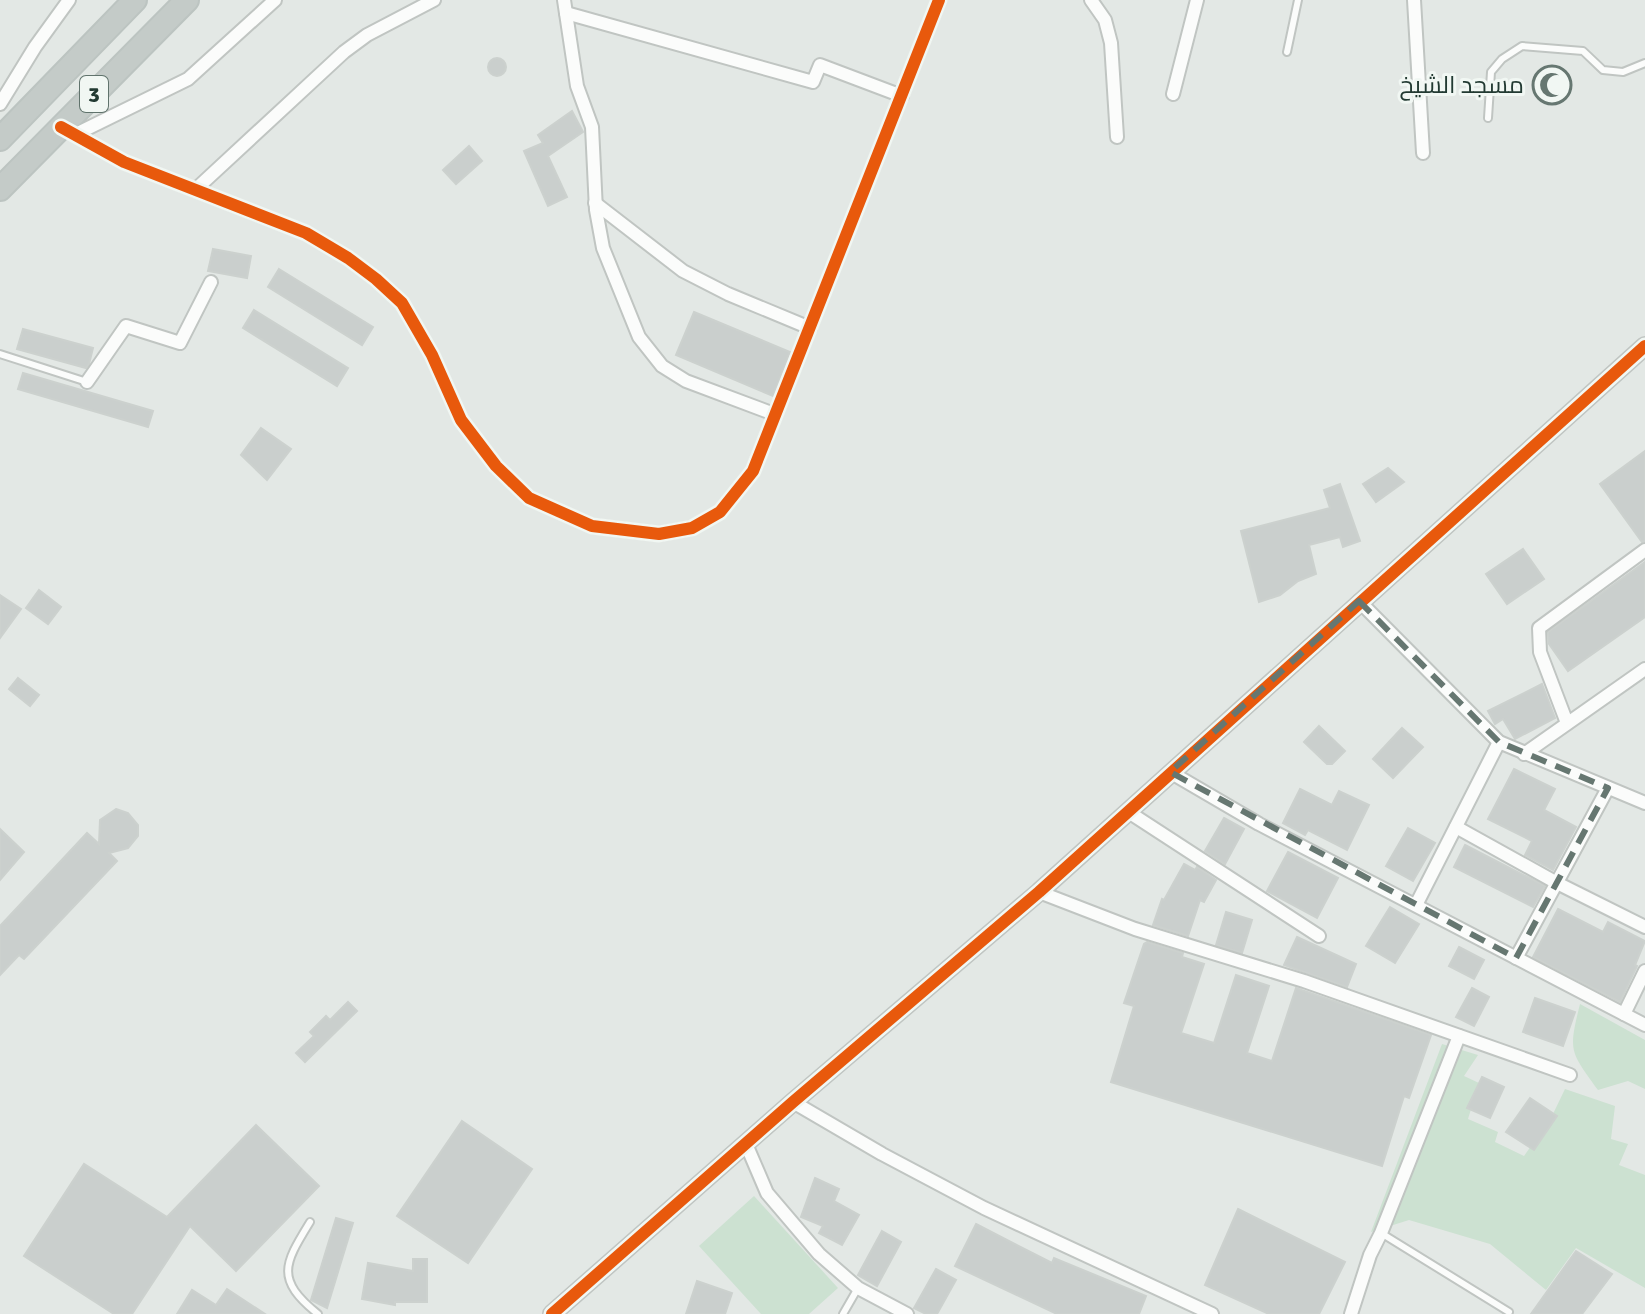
<svg xmlns="http://www.w3.org/2000/svg" width="1645" height="1314" viewBox="0 0 1645 1314" font-family="Signika,Cairo,sans-serif">
<style>
.green{fill:#cce1d1}
.building{fill:#cacfcd;stroke:#ccd1ce;stroke-width:2}
.lines{fill:none;stroke-linecap:round;stroke-linejoin:round}
.service-casing{stroke:#c0c5c2;stroke-width:10}
.minor-casing{stroke:#c0c5c2;stroke-width:16}
.tertiary-casing{stroke:#c0c5c2;stroke-width:20}
.trunk-casing{stroke:#bcc4c1;stroke-width:26}
.service{stroke:#fbfcfb;stroke-width:6}
.minor{stroke:#fbfcfb;stroke-width:12}
.tertiary{stroke:#fbfcfb;stroke-width:16}
.trunk{stroke:#c4cbc8;stroke-width:22}
.cycleway-casing{stroke:#f1f7f3;stroke-width:17}
.cycleway{stroke:#e8590c;stroke-width:12}
.marked{fill:none;stroke:#667771;stroke-width:6;stroke-dasharray:16 10;stroke-linejoin:round}
.labels{text-anchor:middle;dominant-baseline:central;stroke-width:6;stroke-linejoin:round;paint-order:stroke}
.shield{fill:#f1f7f3;stroke:#60736c;stroke-width:2}
.shield-label{font-size:22px;font-weight:bold;fill:#223a32}
.poi-label{font-size:24px;fill:#223a32;stroke:#f1f7f3;text-anchor:end}
</style>
<rect width="100%" height="100%" fill="#e3e8e5"/>
<g class="green">
<path d="M1580,1004L1645,1040V1089L1628,1081L1598,1090C1570,1051 1568,1052 1580,1004Z"/>
<path d="M1442,1044L1478,1055L1464,1076L1479,1083L1468,1119L1498,1132L1495,1142L1524,1156L1552,1116L1565,1089L1615,1106L1611,1139L1628,1144L1619,1165L1645,1175V1288L1576,1248L1546,1290L1490,1244L1409,1220L1371,1232Z"/>
<path d="M754,1196L838,1288L809,1314H761L699,1246Z"/>
</g>
<g class="building">
<circle cx="497" cy="67" r="9"/>
<path d="M572,111L583,132L548,156L567,197L548,206L524,151L543,143L538,135Z"/>
<path d="M469,146L482,161L456,184L443,170Z"/>
<path d="M213,249L251,256L247,278L208,271Z"/>
<path d="M279,269L373,327L362,345L268,287Z"/>
<path d="M254,310L348,368L337,386L243,328Z"/>
<path d="M694,312L790,352L773,396L676,355Z"/>
<path d="M23,329L93,348L89,364L86,368L17,349Z"/>
<path d="M23,373L153,411L148,427L18,389Z"/>
<path d="M261,428L291,449L267,480L241,455Z"/>
<path d="M1645,451V541L1642,542L1600,484Z"/>
<path d="M1388,468L1404,482L1376,502L1363,484Z"/>
<path d="M1340,484L1360,541L1343,547L1340,537L1309,545L1316,574L1298,581L1280,595L1259,602L1241,531L1330,508L1324,490Z"/>
<path d="M1523,549L1544,579L1507,604L1486,574Z"/>
<path d="M1645,562V617L1568,671L1549,644L1548,632Z"/>
<path d="M39,590L61,607L48,624L26,608Z"/>
<path d="M0,595L21,609L0,638Z"/>
<path d="M18,678L39,695L30,706L9,689Z"/>
<path d="M1542,684L1555,718L1515,739L1503,719L1495,724L1488,711Z"/>
<path d="M1319,726L1345,751L1332,764H1327L1304,742Z"/>
<path d="M1402,728L1423,747L1393,778L1373,759Z"/>
<path d="M1514,769L1555,789L1544,810L1576,827L1553,870L1525,855L1532,841L1488,819Z"/>
<path d="M1300,789L1332,805L1339,791L1369,805L1347,850L1308,830L1305,835L1283,823Z"/>
<path d="M116,809L128,813L138,825V836L128,848L109,853L117,861L24,959L19,955L0,975V926L87,833L99,844L100,820Z"/>
<path d="M1224,818L1244,829L1225,864L1205,851Z"/>
<path d="M1408,828L1435,843L1413,881L1386,866Z"/>
<path d="M0,829L24,852L0,880Z"/>
<path d="M1465,845L1545,886L1533,907L1454,867Z"/>
<path d="M1288,852L1338,878L1317,918L1267,891Z"/>
<path d="M1184,864L1195,870L1197,867L1216,880L1204,902L1200,900L1188,936L1153,925L1162,899L1164,900Z"/>
<path d="M1390,907L1419,924L1395,963L1366,946Z"/>
<path d="M1558,909L1603,932L1608,922L1645,941L1635,965L1637,966L1620,1002L1533,957Z"/>
<path d="M1226,912L1252,920L1242,953L1216,945Z"/>
<path d="M1297,937L1356,964L1347,987L1284,965Z"/>
<path d="M1147,942L1183,953L1182,957L1204,964L1181,1033L1214,1043L1236,975L1269,986L1247,1053L1272,1061L1296,988L1431,1035L1409,1098L1404,1096L1382,1166L1111,1082L1134,1006L1124,1003L1144,944Z"/>
<path d="M1459,947L1484,960L1474,979L1449,966Z"/>
<path d="M1472,988L1489,997L1474,1026L1456,1017Z"/>
<path d="M1535,998L1575,1012L1563,1046L1523,1032Z"/>
<path d="M348,1002L357,1011L305,1062L296,1053L314,1036L310,1032L326,1016L330,1020Z"/>
<path d="M1482,1077L1504,1087L1490,1118L1467,1108Z"/>
<path d="M1530,1098L1557,1116L1534,1150L1506,1132Z"/>
<path d="M462,1121L532,1169L468,1263L397,1216Z"/>
<path d="M256,1125L319,1186L236,1271L190,1226L132,1314H114L24,1256L84,1164L167,1217Z"/>
<path d="M815,1178L839,1189L834,1201L859,1215L842,1245L819,1233L823,1226L801,1217Z"/>
<path d="M1238,1209L1345,1262L1319,1314H1269L1205,1285Z"/>
<path d="M336,1218L353,1223L327,1308L311,1300Z"/>
<path d="M976,1224L1052,1263L1054,1258L1146,1296L1139,1314H1057L955,1266Z"/>
<path d="M882,1231L901,1242L877,1286L858,1275Z"/>
<path d="M1576,1251L1612,1274L1582,1314H1531Z"/>
<path d="M413,1259H427V1302H395V1305L362,1299L368,1263L413,1271Z"/>
<path d="M936,1269L956,1280L937,1314H926L914,1308Z"/>
<path d="M697,1281L732,1293L725,1314H686Z"/>
<path d="M227,1289L265,1314H177L192,1290L216,1305Z"/>
</g>
<g class="lines">
<g class="service-casing">
<g id="service">
<path d="M1287,52L1298,0"/>
<path d="M1488,118L1491,72L1502,59L1522,46L1583,51L1603,70L1623,72L1645,63"/>
<path d="M0,354L87,382"/>
<path d="M310,1222C285,1263 274,1279 318,1314"/>
<path d="M1381,1233L1509,1312"/>
<path d="M843,1314L858,1288"/>
</g>
</g>
<g class="minor-casing">
<g id="minor">
<path d="M564,0L577,86L592,127L596,210L603,248L639,337L662,366L686,381L774,414"/>
<path d="M1091,0L1105,20L1111,43L1117,137"/>
<path d="M1414,0L1423,153"/>
<path d="M566,13L813,82L820,65L902,96"/>
<path d="M1173,94L1197,0"/>
<path d="M0,104L35,47L69,0"/>
<path d="M61,127L124,162L306,233L348,258L376,279L402,303L432,355L461,420L496,466L529,498L592,526L659,534L692,528L720,512L753,471L939,0"/>
<path d="M76,134L188,79L275,0"/>
<path d="M195,190L344,52L367,35L434,0"/>
<path d="M595,203L683,271L728,294L810,328"/>
<path d="M87,382L126,326L180,343L211,282"/>
<path d="M1359,601L1499,742L1645,803"/>
<path d="M1567,723L1540,652L1539,628L1645,550"/>
<path d="M1524,754L1645,669"/>
<path d="M1170,772L1259,824L1645,1025"/>
<path d="M1127,811L1319,936"/>
<path d="M1456,827L1557,883L1645,927"/>
<path d="M1039,892L1135,929L1304,981L1570,1075"/>
<path d="M1416,905L1499,742"/>
<path d="M1516,958L1608,788"/>
<path d="M1624,1014L1645,971"/>
<path d="M793,1102L882,1154L984,1208L1212,1314"/>
<path d="M746,1144L767,1193L819,1254L858,1288L907,1314"/>
<path d="M1351,1314L1370,1255L1381,1233L1459,1036"/>
</g>
</g>
<g class="tertiary-casing">
<path id="tertiary" d="M552,1314L793,1102L1039,892L1645,346"/>
</g>
<g class="trunk-casing">
<g id="trunk">
<path d="M0,139L135,0"/>
<path d="M0,189L187,0"/>
</g>
</g>
<use href="#service" class="service"/>
<use href="#minor" class="minor"/>
<use href="#tertiary" class="tertiary"/>
<use href="#trunk" class="trunk"/>
<g class="cycleway-casing">
<g id="cycleway">
<path d="M61,127L124,162L306,233L348,258L376,279L402,303L432,355L461,420L496,466L529,498L592,526L659,534L692,528L720,512L753,471L939,0"/>
<path d="M552,1314L793,1102L1039,892L1645,346"/>
</g>
</g>
<use href="#cycleway" class="cycleway"/>
</g>
<path class="marked" d="M1359,601L1499,742L1608,788L1516,958L1170,772Z"/>
<defs>
<g id="mosque-ring" transform="scale(2)"><circle r="9.5" fill="#f1f7f3" stroke="#667771" stroke-width="1.5"/><path d="M3.5-4.9A6 6 0 1 0 3.5 4.9A5 5 0 1 1 3.5-4.9Z" fill="#667771"/></g>
</defs>
<g fill-rule="evenodd">
<use href="#mosque-ring" x="1552" y="85"/>
</g>
<g class="labels">
<rect class="shield" x="80" y="76" width="28" height="36" rx="6"/>
<g class="shield-label">
<text x="94" y="94">3</text>
</g>
<g class="poi-label">
<text x="1524" y="85">مسجد الشيخ</text>
</g>
</g>
</svg>
